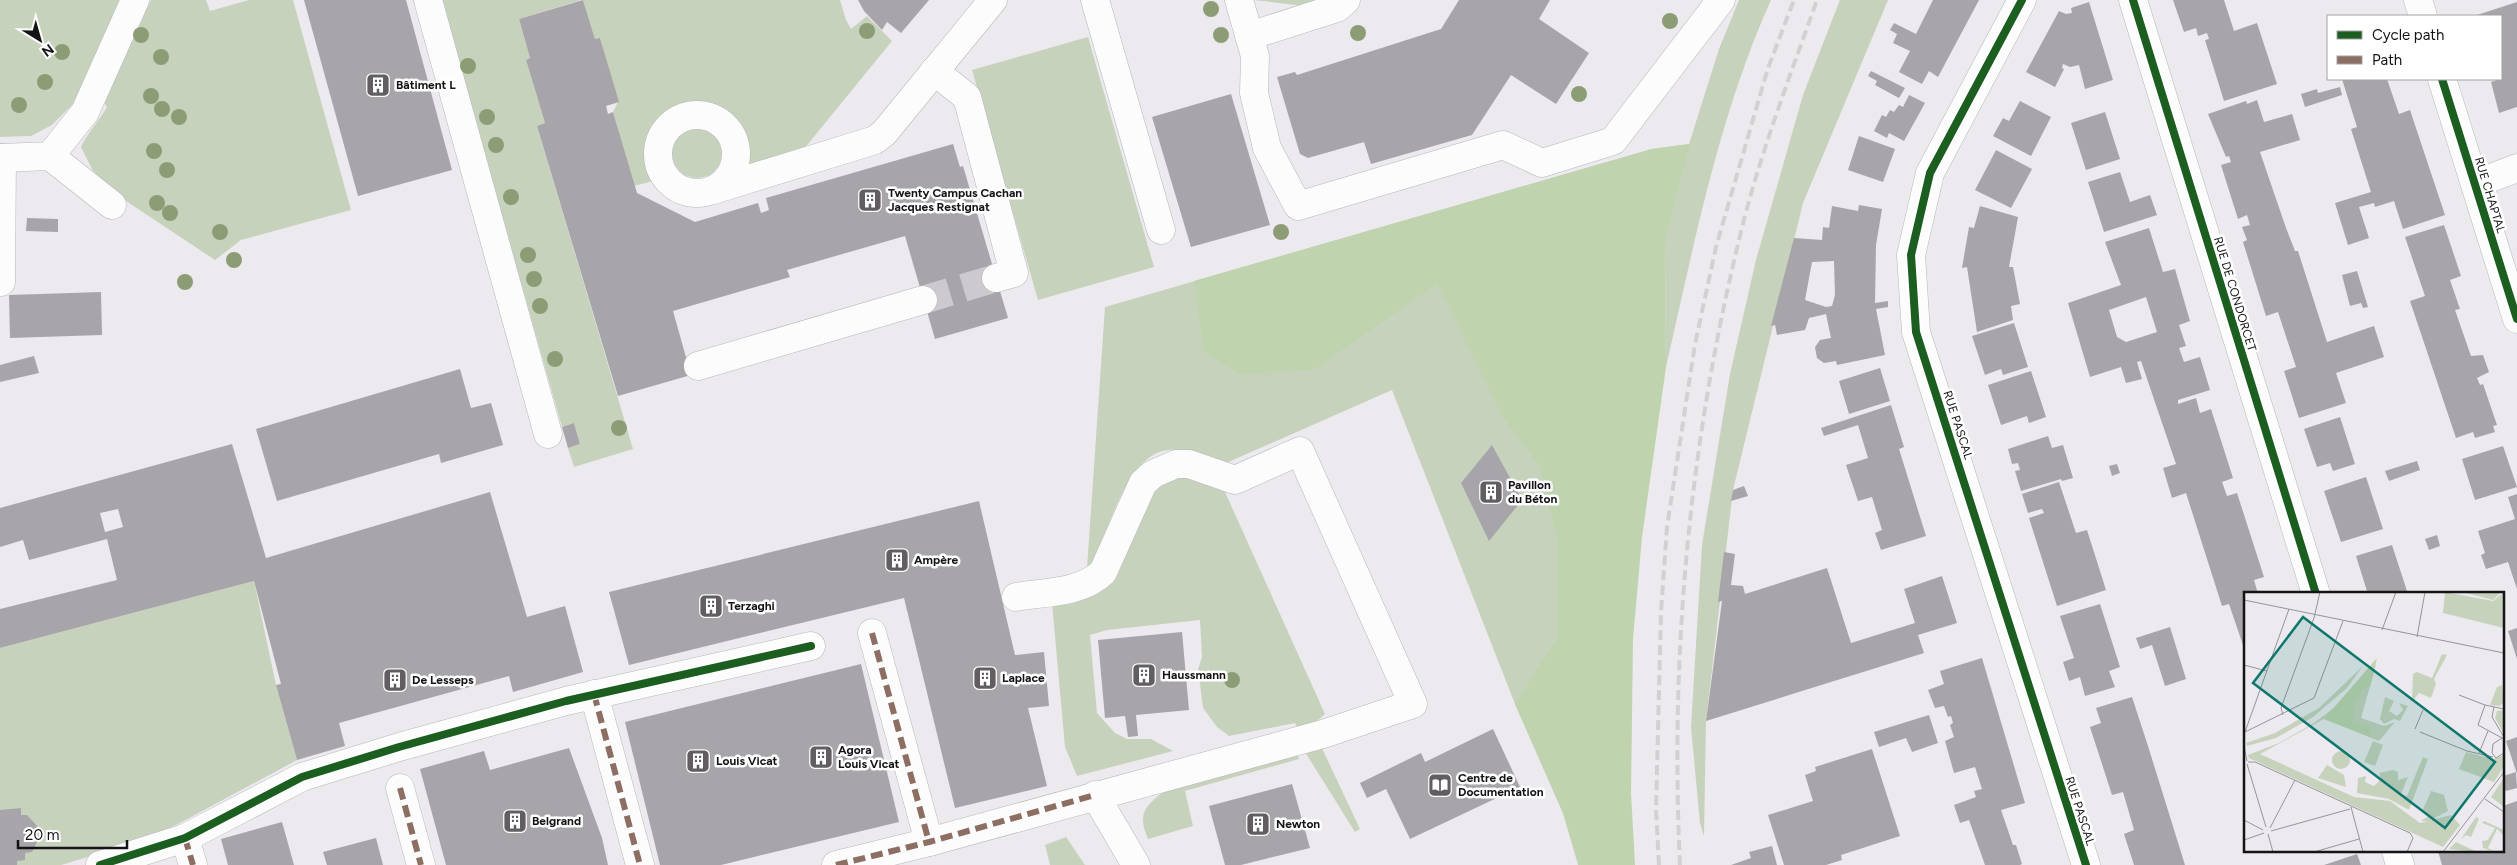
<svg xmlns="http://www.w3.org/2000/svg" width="2517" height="865" viewBox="0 0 2517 865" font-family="Figtree,sans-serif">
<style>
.green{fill:#c7d2bd}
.forest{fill:#bfd3ae}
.building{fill:#a7a5a9;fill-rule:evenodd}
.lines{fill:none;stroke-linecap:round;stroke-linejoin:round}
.minor-tunnel{stroke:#cccace;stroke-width:28;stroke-dasharray:28 14;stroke-linecap:butt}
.minor-casing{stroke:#b7b6b9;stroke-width:29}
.minor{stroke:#fcfcfc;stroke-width:28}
.rail{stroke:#d2d1d2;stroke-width:4;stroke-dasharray:10 5;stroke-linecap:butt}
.quiet{stroke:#8d6e63;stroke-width:6;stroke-dasharray:12 6;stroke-linecap:butt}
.cycleway-casing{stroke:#fff;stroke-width:11}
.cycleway{stroke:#1b5e20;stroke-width:8}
.tree{fill:#8c9d76}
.labels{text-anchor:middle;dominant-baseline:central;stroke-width:5;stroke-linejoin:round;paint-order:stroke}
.poi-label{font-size:12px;font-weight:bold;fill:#141316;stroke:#fff;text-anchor:start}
.street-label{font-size:12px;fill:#141316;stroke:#fff}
.inset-road{fill:none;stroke:#969498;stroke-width:1}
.view{fill:#0f766e;fill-opacity:0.15;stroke:#0f766e;stroke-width:2.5}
.inset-edge{fill:none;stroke:#141316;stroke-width:2.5}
</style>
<rect width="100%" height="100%" fill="#eceaee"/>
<g class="green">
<path d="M0,0H120L75,102L52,125L31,136L0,137Z"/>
<path d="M151,0H206L210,11L249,0H293L351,210L241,240L215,260L105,187L104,181L93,171L81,147C88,132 99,121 107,107L104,102Z"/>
<path d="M441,0H581L519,19L530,58L526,60L545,123L537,126L633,449L574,467L568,448L580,444L574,423L562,427Z"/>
<path d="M583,0H840L846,20L851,29L867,16L892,41L799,155L743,172C754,128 720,92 676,110L675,108C649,125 639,151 653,181L634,186L613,112L618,102L600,38L595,39Z"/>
<path d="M1254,0H1326L1305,6Z"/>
<path d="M1739,0H1771C1719,115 1694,245 1666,367L1665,244L1632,442L1622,865H1578L1563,813L1515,704L1392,390L1224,464C1207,458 1186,448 1168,450C1129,453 1108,529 1095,559L1087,568L1105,307L1652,149L1689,144L1719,49Z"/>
<path d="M1840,0H1888L1803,203L1733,490L1706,721L1704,836L1700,823L1691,727L1702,545L1730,374L1756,260L1803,95Z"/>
<path d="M1088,37L1154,267L1038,300L972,70Z"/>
<circle cx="697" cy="153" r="25"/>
<path d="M1174,477H1188L1225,492L1325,714L1315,723L1297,727L1295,723L1229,736L1217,727L1203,708L1198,669L1202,657L1200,620L1107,630L1090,635L1097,713L1115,733L1127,739H1151L1173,751L1077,776L1065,747L1052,603L1080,600L1155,487Z"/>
<path d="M254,581L276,685L297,760L180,823L138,842L61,865H0V648Z"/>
<path d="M1320,744L1360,829L1355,832L1305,752Z"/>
<path d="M1296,750L1299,759L1185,791L1193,826L1148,839C1145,831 1141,822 1144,813C1160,775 1259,760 1296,750Z"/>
<path d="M1066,837L1085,865H1050L1045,845Z"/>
</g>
<path class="forest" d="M1690,144L1665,240L1666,367L1642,537L1633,639L1631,793L1635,865H1579L1563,813L1515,704L1557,638V539L1539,465L1502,416L1437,284L1315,369L1241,375L1204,352L1194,281L1652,149Z"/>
<g class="building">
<path d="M304,0H406L452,170L358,196Z"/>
<path d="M583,0L595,39L600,38L619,102L606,106L608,114L613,112L637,193L695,222L758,203L761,213L769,210L766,198L953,144L960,167L963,166L1008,318L935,339L905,236L787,270L790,277L673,311L691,375L618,396L537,126L545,123L526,60L530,58L519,19Z"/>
<path d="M858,0H929L901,33L887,22L882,30L864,11Z"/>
<path d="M1459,0H1550L1539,19L1589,53L1556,104L1511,75L1472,135L1371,164L1364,142L1308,158L1300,154L1277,77L1295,72L1297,75L1441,29Z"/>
<path d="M1933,0H1979L1938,77L1929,71L1922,84L1899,72L1910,51L1893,43L1897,34L1890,30L1894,23L1916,34Z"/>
<path d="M2173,0H2224L2234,31L2257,23L2277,84L2224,101L2205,40L2209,39L2207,33L2198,36L2196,28L2184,32Z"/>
<path d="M2089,2L2113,80L2085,89L2079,65L2070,67L2063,64L2062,68L2064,69L2055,87L2026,72L2059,11L2066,14L2072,13L2071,8Z"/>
<path d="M2517,2V107L2499,113L2491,82L2501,79V16H2474Z"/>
<path d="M1871,71L1905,88L1899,98L1875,85L1877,81L1868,76Z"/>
<path d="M2342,79H2387L2399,114L2410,110L2445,215L2403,229L2394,201L2375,207L2374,203L2359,207L2369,238L2348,245L2335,203L2371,192L2351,129L2357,127Z"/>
<path d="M2340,87L2342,95L2305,107L2301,94L2317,89L2318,93Z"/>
<path d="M1231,94L1270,225L1191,247L1152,117Z"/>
<path d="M1909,95L1925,103L1904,141L1889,133L1887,138L1874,131L1882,115L1886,117L1890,110L1894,112L1899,105L1903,107Z"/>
<path d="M2257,100L2264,122L2292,114L2300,140L2260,152L2286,228L2295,251H2298L2327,342L2374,326L2384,357L2336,373L2346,403L2299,418L2284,371L2296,367L2278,312L2266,316L2243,242L2247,240L2242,227L2250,225L2247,215L2238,219L2221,165L2231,162L2229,156L2226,157L2208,114L2246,101L2247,104Z"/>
<path d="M2020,101L2051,117L2031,156L1993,136L2003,118L2009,121Z"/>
<path d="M2105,112L2120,159L2086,170L2071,123Z"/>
<path d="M1859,136L1895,149L1883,182L1848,170Z"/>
<path d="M1996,150L2032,169L2011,208L1975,190Z"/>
<path d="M2120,172L2130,202L2150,195L2157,215L2104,232L2088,182Z"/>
<path d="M1859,205L1882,209L1876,245L1875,303L1888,301V307L1876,309L1885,355L1837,365L1836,361L1824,363L1817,358L1815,347L1820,340L1831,338L1826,314L1809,318L1805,330L1777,335L1775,325L1771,326L1794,238L1822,240L1823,227L1829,228L1832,206L1858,211ZM1834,261L1835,295L1832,306L1826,307L1805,300L1812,262Z"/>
<path d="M1980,206L2018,217L2009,267H2013L2020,304L2011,306L2013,320L1977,332L1967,267L1962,268L1969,227L1974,228Z"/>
<path d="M27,218L58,219V232L26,231Z"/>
<path d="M2444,225L2461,276L2450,280L2460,309L2455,310L2471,356L2483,355L2489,372L2477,378L2480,385L2483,384L2497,425L2493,426L2495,432L2475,438L2473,432L2456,438L2410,301L2425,296L2405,237Z"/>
<path d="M2149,228L2163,272L2175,269L2190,321L2179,325L2186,346L2179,348L2184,362L2200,357L2210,390L2178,400V404L2196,398L2200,413L2211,409L2233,478L2222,482L2227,496L2237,493L2264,577L2254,580L2258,594H2246V654L2229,604L2222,606L2186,493L2172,498L2163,468L2176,464L2141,361L2137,362L2142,379L2126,383L2121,367L2090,377L2068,303L2121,285L2105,242ZM2146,297L2157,332L2126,342L2117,337L2109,310Z"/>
<path d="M2357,271L2368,307L2363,308L2361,303L2350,306L2342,275Z"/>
<path d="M101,292L102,335L10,338L9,295Z"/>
<path d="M2014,323L2028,367L2003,375L2001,369L1985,375L1972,336Z"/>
<path d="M34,356L39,373L0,382V365Z"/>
<path d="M1880,368L1890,401L1849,414L1839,381Z"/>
<path d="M460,369L471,408L491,403L503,445L441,463L439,454L277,501L256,429Z"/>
<path d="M2031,371L2046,417L2029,423L2027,416L2001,425L1988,385Z"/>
<path d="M1891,405L1904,447L1899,449L1926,536L1881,550L1875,533L1882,530L1872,497L1858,501L1846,465L1868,458L1858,425L1824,436L1821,428Z"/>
<path d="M2340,417L2355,464L2333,471L2330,463L2317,467L2304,429Z"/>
<path d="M574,423L580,444L568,448L562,427Z"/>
<path d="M2048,436L2052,448L2063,445L2073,478L2062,481L2061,479L2021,491L2015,471L2020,470L2018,463L2012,464L2008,449Z"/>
<path d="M232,444L266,558L490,492L527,617L565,606L583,672L513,692L509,676L339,723L345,746L297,760L276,685L281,684L254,581L0,648V609L117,580L107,539L29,560L23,540L0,547V508ZM118,509L123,527L105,532L100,513Z"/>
<path d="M1492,445L1522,500L1489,541L1461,483Z"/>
<path d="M2503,446L2517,487L2475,500L2462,459Z"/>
<path d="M2417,461L2420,470L2389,481L2385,471Z"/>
<path d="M2117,464L2120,473L2112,476L2109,466Z"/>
<path d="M2366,477L2383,529L2341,542L2324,491Z"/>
<path d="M2059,482L2076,533L2087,530L2106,590L2057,606L2029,518L2044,513L2042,509L2028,513L2022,494Z"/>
<path d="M1744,486L1748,496L1731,501L1733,490Z"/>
<path d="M2517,494V589L2508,562L2486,569L2481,555L2485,553L2478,531L2515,519L2508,497Z"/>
<path d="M979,501L1015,655L1044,652L1049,706L1028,708L1047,786L955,808L904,598L629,665L609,592Z"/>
<path d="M2437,535L2440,546L2429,550L2425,539Z"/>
<path d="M2392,545L2408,594H2361L2367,591L2356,556Z"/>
<path d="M1724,552L1735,554L1731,585L1743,586L1745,594L1827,568L1851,643L1915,623L1904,589L1942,576L1957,623L1918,635L1924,653L1706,721L1722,601L1718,602Z"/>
<path d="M2100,604L2120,667L2109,671L2115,687L2085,696L2080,677L2069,681L2063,662L2074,658L2060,616Z"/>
<path d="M2170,627L2186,679L2165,686L2152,645L2140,649L2136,638Z"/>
<path d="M2517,628V659L2508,631Z"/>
<path d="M1182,632L1189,710L1136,715L1138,736L1128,737L1125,716L1105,718L1098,640Z"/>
<path d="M1982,658L2025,803L2001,810L2013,845H2016L2022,864L2020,865H1985L1969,820L1960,823L1954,805L1976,797L1974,791L1982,789L1975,767L1954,773L1945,741L1954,737L1950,725L1953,723L1951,716L1948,717L1944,706L1935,708L1928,690L1944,684L1940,671Z"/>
<path d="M861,664L899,822L721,865H660L625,722Z"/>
<path d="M2132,697L2148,746L2185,865H2134L2124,834L2134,830L2123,792L2112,795L2090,727L2101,723L2096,708Z"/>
<path d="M1929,715L1938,743L1912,752L1906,738L1879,747L1874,732Z"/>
<path d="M1493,729L1520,787L1410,839L1386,789L1367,798L1360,783L1421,753L1425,762Z"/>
<path d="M2517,737V774L2506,741Z"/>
<path d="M569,748L602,838L608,865H446L420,769L484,751L490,770Z"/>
<path d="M1872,749L1900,836L1841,855L1842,860L1826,865H1784L1768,815L1813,801L1805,775L1816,771L1815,767Z"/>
<path d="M2516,772L2517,788L2506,791L2503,786V776Z"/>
<path d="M1292,784L1310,848L1241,865H1225L1209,806Z"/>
<path d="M2517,801V865H2442L2438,851H2503V806Z"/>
<path d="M21,808V815H27L37,826L38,840L32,852L25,853V860L17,861V865H0V810Z"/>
<path d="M282,822L294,865H228L221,839Z"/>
<path d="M376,838L383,865H327L323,852Z"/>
<path d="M1772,846L1777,865H1731L1751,858L1749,852Z"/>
<path d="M2357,854L2361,865H2324Z"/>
</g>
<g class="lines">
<path class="minor-tunnel" d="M923,300L996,278"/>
<g class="minor-casing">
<g id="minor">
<path d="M428,0L548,434"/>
<path d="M1095,0L1161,230"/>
<path d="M1239,0L1255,56L1254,93L1267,148L1298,206L1503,145L1542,163L1613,141L1721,0"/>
<path d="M2022,0L1930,173L1911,255L1916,332L2086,865"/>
<path d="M2133,0L2316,594"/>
<path d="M2418,0L2423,16"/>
<path d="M1249,36L1337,8L1346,0"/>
<path d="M934,71L967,97L1014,273L996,278"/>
<path d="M2442,79L2517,319"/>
<circle cx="697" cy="154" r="39"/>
<path d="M50,156L112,205"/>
<path d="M0,158L50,156L85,112L135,0"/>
<path d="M2475,184L2517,168"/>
<path d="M713,190L875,140L884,133L993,0"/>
<path d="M1,282L2,158"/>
<path d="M698,366L923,300"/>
<path d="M872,633L929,842"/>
<path d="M594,694L640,865"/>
<path d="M400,788L421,865"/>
<path d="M1095,795L1136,865"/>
<path d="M185,838L193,865"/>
<path d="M2396,851L2400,865"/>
<path d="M100,865L185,838L302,777L399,747L566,701L811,646"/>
<path d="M836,865L929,842L1323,734L1413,704L1300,451L1235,480L1189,464H1176L1153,474L1143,483L1103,572C1082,593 1045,592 1016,597"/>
</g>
</g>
<use href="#minor" class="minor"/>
<g class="rail">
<path d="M1659,865L1656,810L1661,612L1667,527L1695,344L1716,247L1768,68L1794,0"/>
<path d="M1680,865C1670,655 1689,445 1739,240C1758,159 1789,79 1817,0"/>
</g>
<g class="quiet">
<path d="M872,633L929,842"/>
<path d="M594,694L640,865"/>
<path d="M400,788L421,865"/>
<path d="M185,838L193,865"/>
<path d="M836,865L929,842L1095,795"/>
</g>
<g class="cycleway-casing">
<g id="cycleway">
<path d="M2022,0L1930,173L1911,255L1916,332L2086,865"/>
<path d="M2133,0L2316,594"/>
<path d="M2442,79L2517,319"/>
<path d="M100,865L185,838L302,777L399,747L566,701L811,646"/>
</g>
</g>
<use href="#cycleway" class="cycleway"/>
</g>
<g class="tree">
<circle cx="1211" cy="9" r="8"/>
<circle cx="1670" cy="21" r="8"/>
<circle cx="867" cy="31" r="8"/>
<circle cx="1358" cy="33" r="8"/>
<circle cx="141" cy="35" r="8"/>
<circle cx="1221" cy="35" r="8"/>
<circle cx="62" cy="52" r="8"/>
<circle cx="161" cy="57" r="8"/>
<circle cx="468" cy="66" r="8"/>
<circle cx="45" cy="82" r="8"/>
<circle cx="1579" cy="94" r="8"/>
<circle cx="151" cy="96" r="8"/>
<circle cx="19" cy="105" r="8"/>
<circle cx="162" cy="109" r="8"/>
<circle cx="179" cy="117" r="8"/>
<circle cx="487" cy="117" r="8"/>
<circle cx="496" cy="145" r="8"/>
<circle cx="154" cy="151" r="8"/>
<circle cx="167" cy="170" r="8"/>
<circle cx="511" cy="197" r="8"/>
<circle cx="157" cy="203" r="8"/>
<circle cx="170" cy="213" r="8"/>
<circle cx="220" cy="232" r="8"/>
<circle cx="1281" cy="232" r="8"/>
<circle cx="528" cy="255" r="8"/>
<circle cx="234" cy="260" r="8"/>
<circle cx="534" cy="279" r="8"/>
<circle cx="185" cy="282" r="8"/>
<circle cx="540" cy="306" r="8"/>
<circle cx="555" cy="359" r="8"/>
<circle cx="619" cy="428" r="8"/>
<circle cx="1232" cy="680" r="8"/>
</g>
<defs>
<g id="building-square" transform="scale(1.25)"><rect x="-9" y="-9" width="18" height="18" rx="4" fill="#605e62" stroke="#fff"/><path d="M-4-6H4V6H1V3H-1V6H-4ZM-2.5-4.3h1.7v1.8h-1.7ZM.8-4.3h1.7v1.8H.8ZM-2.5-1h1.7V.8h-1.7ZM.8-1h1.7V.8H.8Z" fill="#fff"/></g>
<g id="library-square" transform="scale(1.25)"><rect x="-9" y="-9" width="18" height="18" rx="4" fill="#605e62" stroke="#fff"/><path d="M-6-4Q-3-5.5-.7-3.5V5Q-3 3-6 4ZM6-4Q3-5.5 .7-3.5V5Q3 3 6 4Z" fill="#fff"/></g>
</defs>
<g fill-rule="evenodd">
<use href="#building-square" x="378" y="85"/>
<use href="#building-square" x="870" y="200"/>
<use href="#building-square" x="1491" y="492"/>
<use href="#building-square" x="897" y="560"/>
<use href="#building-square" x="711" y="606"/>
<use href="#building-square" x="1144" y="675"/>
<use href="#building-square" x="985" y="678"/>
<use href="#building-square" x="395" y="680"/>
<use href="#building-square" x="821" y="757"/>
<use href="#building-square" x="698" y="761"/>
<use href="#library-square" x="1440" y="785"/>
<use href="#building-square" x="515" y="821"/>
<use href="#building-square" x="1258" y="824"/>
</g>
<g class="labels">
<g class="poi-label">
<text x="396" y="85">Bâtiment L</text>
<text x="888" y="193">Twenty Campus Cachan<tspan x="888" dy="14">Jacques Restignat</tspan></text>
<text x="1508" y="485">Pavillon<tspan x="1508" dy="14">du Béton</tspan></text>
<text x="914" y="560">Ampère</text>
<text x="728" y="606">Terzaghi</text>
<text x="1162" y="675">Haussmann</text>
<text x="1002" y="678">Laplace</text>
<text x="412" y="680">De Lesseps</text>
<text x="838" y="750">Agora<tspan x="838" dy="14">Louis Vicat</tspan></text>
<text x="716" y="761">Louis Vicat</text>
<text x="1458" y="778">Centre de<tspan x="1458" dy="14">Documentation</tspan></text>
<text x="532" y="821">Belgrand</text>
<text x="1276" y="824">Newton</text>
</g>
<g class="street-label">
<text transform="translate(2490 195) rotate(73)">RUE CHAPTAL</text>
<text transform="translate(2235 294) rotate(73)">RUE DE CONDORCET</text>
<text transform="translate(1958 425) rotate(72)">RUE PASCAL</text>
<text transform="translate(2080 811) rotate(72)">RUE PASCAL</text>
</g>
</g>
<g transform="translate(2244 592)">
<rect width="260" height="260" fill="#eceaee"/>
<path d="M201,0L249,9L260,0V36L199,21ZM218,0H257L249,8ZM198,62L203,63L190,87L192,92L187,106L175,101L168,110L169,82L173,80L188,86ZM129,73H132L117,126L140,134L151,130L135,149L80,127L16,162L110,205L146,209L176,231L207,223L216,233L199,255L5,166L4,163L35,151L70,131L95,112L91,118ZM119,74L103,96L69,125L32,146L3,154L2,151L31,141L75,116ZM258,93L260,110L256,114L246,113L253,95ZM141,105L150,109L145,119L153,124L159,118L155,111L164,114L156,129L150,127L140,132L136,127ZM260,118V142L251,126L253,119ZM129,149L139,153L131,174L120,170ZM88 168a9 9 0 1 1 18 0a9 9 0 1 1-18 0ZM222,160L249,167L260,163V174L250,190L215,177ZM179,165L184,167L165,218L145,207L113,201L114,186L122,184L121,190L130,194L137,187L135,181L149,178L154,180V188L164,185L157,202L163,204ZM83,173L100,183L102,195L74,186ZM260,186V215L247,205ZM187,199L200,203L204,219L185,229H177L186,223L178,220ZM232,225L235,227L227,245L222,243L217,247ZM240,229L260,238V244L253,237L244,256L251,260L239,256L238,249L244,248L251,236L238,231ZM212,250L233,260L205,257Z" fill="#c7d2bd"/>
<path d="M133,66L126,95L119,97L111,111L108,131L128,135L126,145L80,127Z" fill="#bfd3ae"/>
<path class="inset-road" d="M0,8L260,61M138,38L152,0M173,45L181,0M0,73L23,79M215,103L241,113L234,133L260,147M241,113L260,117M250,115L248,125L260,145M39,123L37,116L70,26L76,0M171,137L179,118M1,140L70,106L99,29M1,140L45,17M176,140L223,159L249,165M258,146L249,152L248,161L252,166L260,161M0,154L3,169M235,161L244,139M4,170H11L166,241L169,246L163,260M3,172L22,235M241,207L260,220M107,215L119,260M0,228L19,238M26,236L51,188M27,239L106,217M24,242L29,260M0,248L20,241M70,260L115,247M199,260L260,180"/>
<path class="view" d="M59,25L251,170L201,236L9,91Z"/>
<rect width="260" height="260" class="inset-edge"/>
</g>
<rect x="2327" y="15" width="175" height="65" fill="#ffffff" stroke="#a1a1a2"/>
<rect x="2337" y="31" width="25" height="8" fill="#1b5e20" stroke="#a1a1a2"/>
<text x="2372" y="40" font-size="15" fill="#141316">Cycle path</text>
<rect x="2337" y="56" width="25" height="8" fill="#8d6e63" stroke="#a1a1a2"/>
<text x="2372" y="65" font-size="15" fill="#141316">Path</text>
<g transform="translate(40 40) rotate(143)" stroke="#ffffff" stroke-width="4" paint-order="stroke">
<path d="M0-4L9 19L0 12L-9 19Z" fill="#141316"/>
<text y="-8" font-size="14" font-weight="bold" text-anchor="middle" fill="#141316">N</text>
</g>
<path d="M18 840v8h109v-8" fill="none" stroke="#141316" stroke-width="2.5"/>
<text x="25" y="840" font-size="15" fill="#141316" stroke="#ffffff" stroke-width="4" paint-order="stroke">20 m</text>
</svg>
